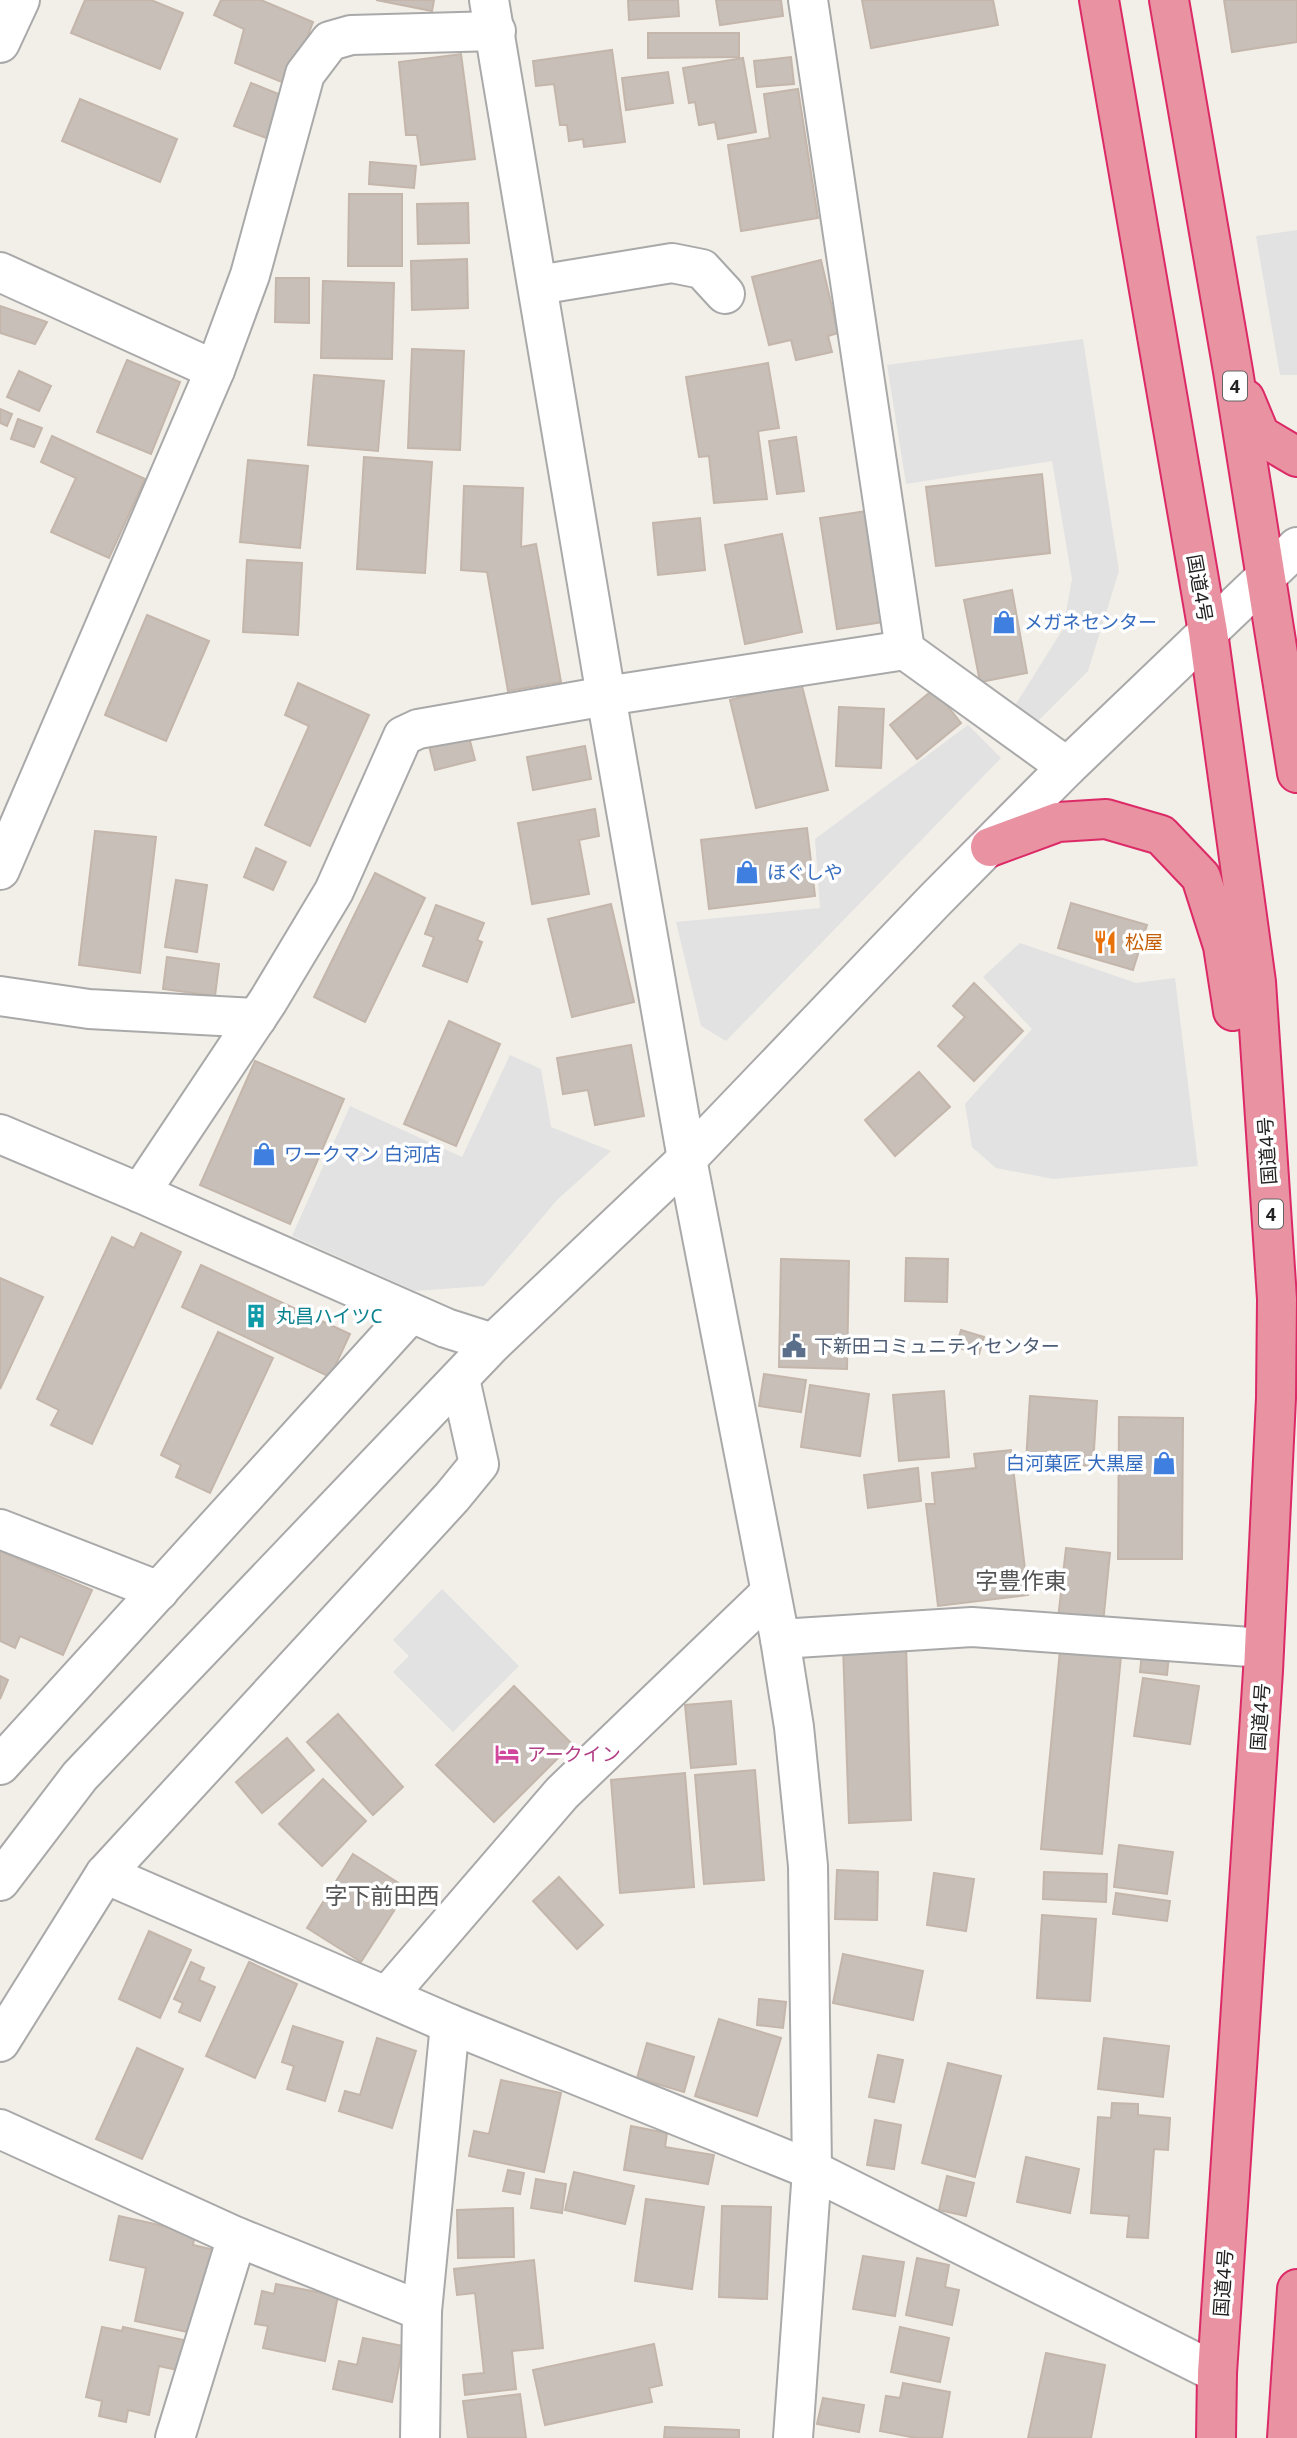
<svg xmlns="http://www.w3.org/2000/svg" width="1297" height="2438" viewBox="0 0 1297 2438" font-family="'Noto Sans','Noto Sans JP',sans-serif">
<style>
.parking{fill:#e2e2e2}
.building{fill:#c7bfb8;stroke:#c4b6ab;stroke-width:2}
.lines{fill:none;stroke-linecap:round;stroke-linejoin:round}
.minor-casing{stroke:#a9a9a9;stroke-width:42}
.highway-casing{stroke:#dc2a67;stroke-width:42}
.minor{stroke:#fff;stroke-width:38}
.highway{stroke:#e892a2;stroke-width:38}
.labels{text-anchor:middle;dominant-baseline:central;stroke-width:7;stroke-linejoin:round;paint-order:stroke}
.shield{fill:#fff;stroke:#646464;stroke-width:2}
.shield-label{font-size:18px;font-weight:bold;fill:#222}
.street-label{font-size:19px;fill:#222;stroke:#fff}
.shop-label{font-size:19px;fill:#366cbe;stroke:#fff;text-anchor:start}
.food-label{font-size:19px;fill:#c56008;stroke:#fff;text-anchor:start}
.culture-label{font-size:19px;fill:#0d838f;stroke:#fff;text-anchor:start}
.service-label{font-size:19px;fill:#4e5e75;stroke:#fff;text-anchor:start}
.hotel-label{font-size:19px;fill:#b23c85;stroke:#fff;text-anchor:start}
.quarter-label{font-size:23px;fill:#555;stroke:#fff}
</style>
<rect width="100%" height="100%" fill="#f2efe9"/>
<g class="parking">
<path d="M1297,230V375H1280L1256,236Z"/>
<path d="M1083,339L1119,571L1088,671L1027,732L1014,707L1063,629L1072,579L1052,461L906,484L887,365Z"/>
<path d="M968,725L1001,758L726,1041L701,1026L676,922L820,908L815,839Z"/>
<path d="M1020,943L1136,983L1175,978L1198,1166L1053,1179L996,1168L972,1147L965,1104L1032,1029L983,977Z"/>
<path d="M510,1055L541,1069L551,1127L611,1151L557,1200L484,1286L415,1291L292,1236L350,1106L462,1157Z"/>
<path d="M442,1589L519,1666L453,1732L393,1672L409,1656L393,1640Z"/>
</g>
<g class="building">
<path d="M85,0H151L183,13L160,69L71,33Z"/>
<path d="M221,0H261L313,22L289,85L235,63L244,29L214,15Z"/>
<path d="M376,0H434L432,11Z"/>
<path d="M628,0H678L679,16L629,20Z"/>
<path d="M716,0H781L783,16L720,25Z"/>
<path d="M862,0H993L998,25L871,48Z"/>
<path d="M1224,0H1297V42L1232,52Z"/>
<path d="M648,33H739V57L648,58Z"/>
<path d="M612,50L625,142L584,147L583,139L569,141L567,125H560L554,84L536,86L533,61Z"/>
<path d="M461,54L475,159L421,165L417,135H406L399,62Z"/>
<path d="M791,57L794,84L757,87L754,61Z"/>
<path d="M743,58L756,132L718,139L715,122L699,125L695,102L689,103L683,68Z"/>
<path d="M668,72L673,103L626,110L622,78Z"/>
<path d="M251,83L286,97L269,139L234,126Z"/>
<path d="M798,89L818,218L741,231L728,145L770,138L764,94Z"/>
<path d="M80,99L177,139L160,182L62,141Z"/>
<path d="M370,162L416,166L414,188L369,184Z"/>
<path d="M349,194H402V266H348Z"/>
<path d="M468,203L469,243L418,244L417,204Z"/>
<path d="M467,259L468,308L412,310L411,261Z"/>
<path d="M821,260L838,333L828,336L832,352L796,360L791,340L769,345L752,277Z"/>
<path d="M276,278H309V323L275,322Z"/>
<path d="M323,281L394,283L392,359L321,358Z"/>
<path d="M0,306L47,322L35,344L0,333Z"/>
<path d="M412,349L464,351L460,450L408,448Z"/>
<path d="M127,360L180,382L151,454L97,432Z"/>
<path d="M768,363L779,428L758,431L767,499L714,503L709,456L699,457L686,377Z"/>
<path d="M19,371L51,386L39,411L7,397Z"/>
<path d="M314,375L384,381L378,451L308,445Z"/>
<path d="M0,409L12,414L7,426L0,423Z"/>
<path d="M18,419L42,428L34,447L11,439Z"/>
<path d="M52,436L145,479L109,558L51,532L76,478L41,462Z"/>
<path d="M796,437L804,491L777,494L769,441Z"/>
<path d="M364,457L432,462L425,573L357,569Z"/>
<path d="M248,460L308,466L300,548L240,542Z"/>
<path d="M1042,474L1050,553L936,566L926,487Z"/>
<path d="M464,486L523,488L521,547L536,544L561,682L508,691L487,572L461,570Z"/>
<path d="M867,511L884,622L837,629L820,518Z"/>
<path d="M700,518L705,570L658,575L653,523Z"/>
<path d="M782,534L802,632L745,644L725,545Z"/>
<path d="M247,560L302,563L298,635L243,632Z"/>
<path d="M1012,590L1027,673L980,682L964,600Z"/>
<path d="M147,615L209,641L166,741L105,715Z"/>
<path d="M801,682L828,790L756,808L730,700Z"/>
<path d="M298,683L369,715L310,846L265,825L309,726L285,715Z"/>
<path d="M934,689L961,723L917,759L890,725Z"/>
<path d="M839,707L884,709L881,768L836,766Z"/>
<path d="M469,737L475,760L435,770L429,746Z"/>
<path d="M585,746L591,779L533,790L527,757Z"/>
<path d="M595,809L599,836L579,840L589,894L532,904L518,823Z"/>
<path d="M807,828L815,896L709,909L701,840Z"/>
<path d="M95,831L156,837L140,973L79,965Z"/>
<path d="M256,848L286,862L273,890L244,877Z"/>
<path d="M375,873L425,898L365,1022L314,997Z"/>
<path d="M176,880L207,885L197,952L165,947Z"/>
<path d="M1071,903L1147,925L1133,970L1058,948Z"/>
<path d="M611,904L634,1002L572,1017L548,919Z"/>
<path d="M436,905L484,923L477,940L482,942L467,982L423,966L434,937L425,934Z"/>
<path d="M167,957L219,964L215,996L163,989Z"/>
<path d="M974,983L1023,1031L974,1081L938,1046L965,1017L953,1006Z"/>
<path d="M449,1021L500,1044L456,1146L404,1124Z"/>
<path d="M631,1045L644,1116L595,1125L588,1090L563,1094L557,1058Z"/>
<path d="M255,1061L344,1099L290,1224L200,1185Z"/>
<path d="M919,1072L950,1107L895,1156L865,1120Z"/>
<path d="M141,1233L181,1252L92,1444L51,1425L59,1410L37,1399L112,1237L134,1248Z"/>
<path d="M906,1258L948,1259L947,1302L905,1301Z"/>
<path d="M781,1259L849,1261L847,1369L779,1367Z"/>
<path d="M201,1265L350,1334L330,1377L182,1307Z"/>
<path d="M0,1278L43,1297L0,1389Z"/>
<path d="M961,1330L984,1337L979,1354L956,1347Z"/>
<path d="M218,1332L273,1358L210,1493L176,1477L181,1465L161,1455Z"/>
<path d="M764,1374L806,1380L801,1412L759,1406Z"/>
<path d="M810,1385L869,1394L860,1456L801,1447Z"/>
<path d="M944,1391L949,1457L899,1461L893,1395Z"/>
<path d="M1030,1396L1097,1401L1093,1466L1026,1462Z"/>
<path d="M1119,1417L1183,1418L1182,1559H1118Z"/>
<path d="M1011,1450L1028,1595L938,1606L926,1504H935L932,1473L976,1468L974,1454Z"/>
<path d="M918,1468L921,1501L868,1508L864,1475Z"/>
<path d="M1066,1548L1110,1553L1103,1624L1058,1619Z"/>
<path d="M0,1551L92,1590L63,1655L20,1636L15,1648L0,1641Z"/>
<path d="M906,1644L911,1820L849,1823L843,1646Z"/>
<path d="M1060,1650L1121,1656L1102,1854L1041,1849Z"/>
<path d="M1142,1653L1169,1655L1167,1675L1140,1672Z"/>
<path d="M0,1676L8,1680L0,1699Z"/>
<path d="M1143,1678L1199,1686L1190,1744L1134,1736Z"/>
<path d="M514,1686L572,1744L494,1822L436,1765Z"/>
<path d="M731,1701L736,1764L691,1768L685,1705Z"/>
<path d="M338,1714L403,1787L373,1815L307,1742Z"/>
<path d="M287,1738L314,1770L262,1813L236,1782Z"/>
<path d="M755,1770L764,1880L704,1884L695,1775Z"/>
<path d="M685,1773L694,1887L620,1893L611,1780Z"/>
<path d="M323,1779L366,1821L322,1866L279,1824Z"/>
<path d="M1119,1845L1173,1852L1167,1894L1114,1887Z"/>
<path d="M353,1854L408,1889L361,1962L307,1928Z"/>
<path d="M837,1870L878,1872L877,1920L835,1919Z"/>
<path d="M1044,1872L1107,1874L1106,1902L1043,1899Z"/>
<path d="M934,1873L974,1879L966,1931L927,1925Z"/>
<path d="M559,1877L603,1925L577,1949L533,1901Z"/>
<path d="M1116,1893L1170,1901L1167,1921L1113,1914Z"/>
<path d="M1042,1915L1096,1919L1090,2001L1037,1998Z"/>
<path d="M149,1931L191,1950L160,2018L119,1999Z"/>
<path d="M843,1954L923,1971L913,2020L833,2003Z"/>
<path d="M191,1962L204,1968L199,1980L215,1987L200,2021L179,2012L183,2003L174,1999Z"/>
<path d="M249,1962L297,1984L255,2078L206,2056Z"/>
<path d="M759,1999L786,2002L783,2028L757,2025Z"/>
<path d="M719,2019L781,2038L757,2116L695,2096Z"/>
<path d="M293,2026L343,2042L325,2101L287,2089L294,2066L282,2062Z"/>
<path d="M377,2038L416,2051L392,2128L339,2111L345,2091L360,2095Z"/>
<path d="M1104,2038L1169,2046L1163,2097L1098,2089Z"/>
<path d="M647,2043L694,2057L684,2092L637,2078Z"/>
<path d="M137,2048L183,2069L142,2159L96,2139Z"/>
<path d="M878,2055L903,2060L894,2102L869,2097Z"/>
<path d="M948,2063L1001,2076L975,2177L922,2163Z"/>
<path d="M501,2080L561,2093L544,2172L469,2156L474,2131L489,2134Z"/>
<path d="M1112,2103L1138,2104V2115L1170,2118L1168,2150L1154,2149L1148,2238L1127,2237L1129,2216L1091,2213L1098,2117L1111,2118Z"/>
<path d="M875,2120L901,2125L894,2169L867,2165Z"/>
<path d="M631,2126L667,2133L665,2147L714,2155L708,2184L624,2170Z"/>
<path d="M1026,2157L1079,2169L1070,2213L1017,2202Z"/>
<path d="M508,2170L524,2173L520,2194L503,2191Z"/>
<path d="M574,2172L634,2186L625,2224L565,2210Z"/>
<path d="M947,2176L974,2183L966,2216L939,2210Z"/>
<path d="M536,2179L566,2184L562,2213L531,2208Z"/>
<path d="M646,2199L704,2207L692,2289L635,2281Z"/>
<path d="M722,2206L771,2207L767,2299L719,2297Z"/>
<path d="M513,2208L514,2257L458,2258L457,2210Z"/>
<path d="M119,2216L195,2233L193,2245L215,2250L197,2334L135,2321L146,2268L110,2260Z"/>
<path d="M863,2256L904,2262L895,2316L853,2309Z"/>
<path d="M917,2258L949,2265L945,2287L959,2290L952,2325L906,2315Z"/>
<path d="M534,2260L543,2348L512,2351L516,2389L465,2395L463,2375L484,2373L475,2293L457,2295L454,2269Z"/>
<path d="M276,2284L338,2296L325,2361L263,2348L268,2326L255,2324L262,2291L274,2294Z"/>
<path d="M102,2327L122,2331L123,2327L188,2341L182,2371L159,2366L149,2415L128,2410L126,2422L99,2416L102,2401L86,2397Z"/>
<path d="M900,2327L949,2338L940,2382L891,2372Z"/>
<path d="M363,2338L403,2346L392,2402L333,2389L339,2361L357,2365Z"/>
<path d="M654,2344L662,2385L649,2388L652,2402L545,2425L533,2370Z"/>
<path d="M1046,2353L1105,2365L1091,2438H1028Z"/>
<path d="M903,2383L950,2392L942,2438H916L880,2431L886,2396L900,2398Z"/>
<path d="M520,2394L526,2438H468L463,2401Z"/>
<path d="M823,2398L864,2405L859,2432L817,2424Z"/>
<path d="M665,2427L739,2430V2438H664Z"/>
</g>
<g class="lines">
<g class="minor-casing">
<g id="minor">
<path d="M489,0L606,696L687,1159L780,1639L794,1727L808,1866L812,2170L793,2438"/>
<path d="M808,0L905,650L1067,767"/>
<path d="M0,43L20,0"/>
<path d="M0,272L215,370"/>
<path d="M538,285L672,263L702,269L725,294"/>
<path d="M0,870L215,370L250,275L305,74L330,41L351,35L496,31"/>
<path d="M0,996L89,1009L257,1018"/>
<path d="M0,1134L140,1193L446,1328L493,1343"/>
<path d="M140,1193L268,1001L334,891L403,736L418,729L606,696L905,650"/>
<path d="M0,1529L159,1591"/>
<path d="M780,1639L972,1627L1264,1648"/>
<path d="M0,1765L411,1313"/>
<path d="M105,1874L450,2024L812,2170L1217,2373"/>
<path d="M0,1881L80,1776L493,1343L687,1159L935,900L1067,767L1297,547"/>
<path d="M388,1995L562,1793L770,1593"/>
<path d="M0,2042L105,1874L452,1497L479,1464L460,1379"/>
<path d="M0,2129L237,2237L422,2311"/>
<path d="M175,2438L237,2237"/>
<path d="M420,2438L422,2311L450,2024"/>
</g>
</g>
<g class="highway-casing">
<g id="highway">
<path d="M1099,0L1208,632L1256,982L1277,1299L1276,1398L1263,1671L1217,2373L1216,2438"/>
<path d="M1169,0L1233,371L1297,773"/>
<path d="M1245,399L1260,435L1297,457"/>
<path d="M990,847L1058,822L1106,819L1161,835L1201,877L1223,946L1233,1011"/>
<path d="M1287,2438L1297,2289"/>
</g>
</g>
<use href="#minor" class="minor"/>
<use href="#highway" class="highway"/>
</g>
<defs>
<g id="shop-bare" transform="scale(1.89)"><path d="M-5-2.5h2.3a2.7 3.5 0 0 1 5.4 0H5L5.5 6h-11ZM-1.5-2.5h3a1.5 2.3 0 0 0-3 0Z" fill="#3f7fe0" stroke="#fff" stroke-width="2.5" paint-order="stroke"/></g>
<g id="restaurant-bare" transform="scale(1.89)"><path d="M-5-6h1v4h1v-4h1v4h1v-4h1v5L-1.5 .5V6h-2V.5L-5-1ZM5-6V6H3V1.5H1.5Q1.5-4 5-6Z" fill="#e8710a" stroke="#fff" stroke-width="2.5" paint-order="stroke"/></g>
<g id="building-bare" transform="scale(1.89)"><path d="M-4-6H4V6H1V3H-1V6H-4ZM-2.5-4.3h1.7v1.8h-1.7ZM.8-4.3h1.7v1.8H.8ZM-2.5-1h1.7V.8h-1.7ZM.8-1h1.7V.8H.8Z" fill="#0f9aa8" stroke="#fff" stroke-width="2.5" paint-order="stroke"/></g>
<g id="civic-bare" transform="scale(1.89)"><path d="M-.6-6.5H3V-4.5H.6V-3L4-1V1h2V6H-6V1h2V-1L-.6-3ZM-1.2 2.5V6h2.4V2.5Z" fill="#5c6f8a" stroke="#fff" stroke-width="2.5" paint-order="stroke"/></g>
<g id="hotel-bare" transform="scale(1.89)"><path d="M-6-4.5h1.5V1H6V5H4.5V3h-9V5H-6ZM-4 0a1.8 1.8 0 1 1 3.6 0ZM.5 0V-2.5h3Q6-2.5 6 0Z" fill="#d1479c" stroke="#fff" stroke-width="2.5" paint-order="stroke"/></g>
</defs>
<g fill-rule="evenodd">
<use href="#shop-bare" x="1004" y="622"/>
<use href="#shop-bare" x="747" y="872"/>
<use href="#restaurant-bare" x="1105" y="942"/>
<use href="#shop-bare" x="264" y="1154"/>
<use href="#building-bare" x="256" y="1316"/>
<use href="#civic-bare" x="794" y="1346"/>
<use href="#shop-bare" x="1164" y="1463"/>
<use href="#hotel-bare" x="507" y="1754"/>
</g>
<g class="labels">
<g class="shield">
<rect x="1223" y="371.5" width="24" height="29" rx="5"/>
<rect x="1259" y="1199.5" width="24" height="29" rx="5"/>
</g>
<g class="shield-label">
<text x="1235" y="386">4</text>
<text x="1271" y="1214">4</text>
</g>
<g class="street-label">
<text transform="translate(1200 588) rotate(80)">国道4号</text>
<text transform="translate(1267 1151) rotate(-94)">国道4号</text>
<text transform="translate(1260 1717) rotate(-86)">国道4号</text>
<text transform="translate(1223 2283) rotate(-86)">国道4号</text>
</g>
<g class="shop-label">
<text x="1024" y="622">メガネセンター</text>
<text x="767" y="872">ほぐしや</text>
<text x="284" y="1154">ワークマン 白河店</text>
<text x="1144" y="1463" text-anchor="end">白河菓匠 大黒屋</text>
</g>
<g class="food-label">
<text x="1125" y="942">松屋</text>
</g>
<g class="culture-label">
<text x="276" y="1316">丸昌ハイツC</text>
</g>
<g class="service-label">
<text x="814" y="1346">下新田コミュニティセンター</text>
</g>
<g class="hotel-label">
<text x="527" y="1754">アークイン</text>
</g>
<g class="quarter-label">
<text x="1021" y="1580">字豊作東</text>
<text x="382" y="1895">字下前田西</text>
</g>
</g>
</svg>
